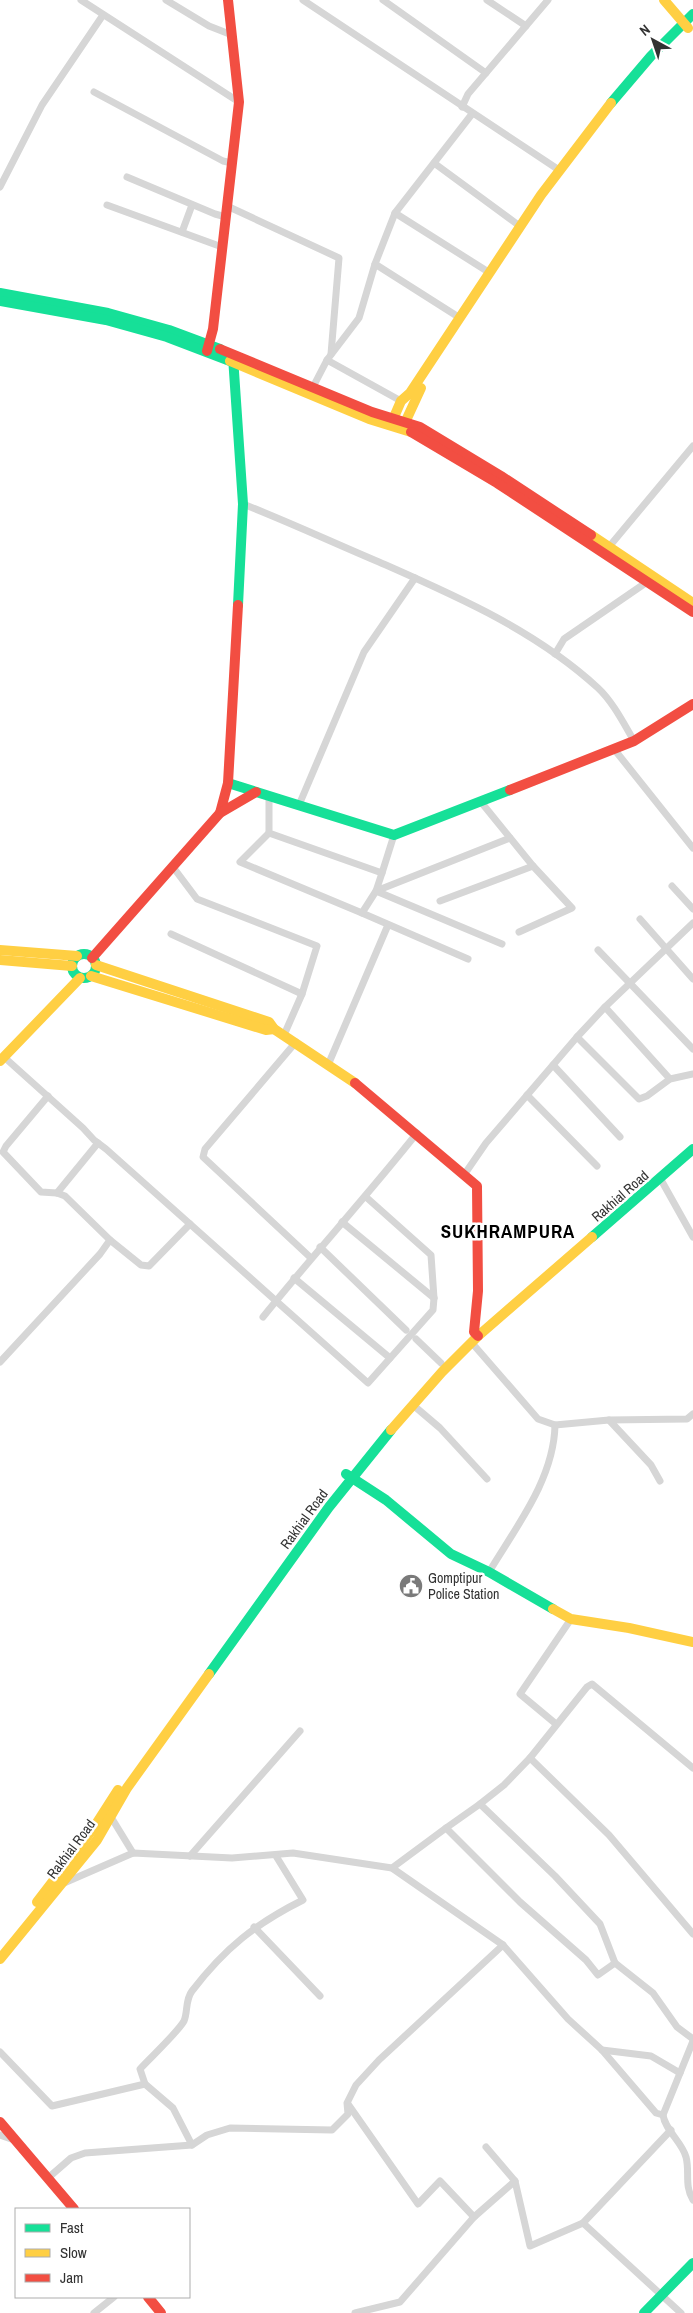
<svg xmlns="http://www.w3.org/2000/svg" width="693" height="2313" viewBox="0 0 693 2313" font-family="'Archivo Narrow',sans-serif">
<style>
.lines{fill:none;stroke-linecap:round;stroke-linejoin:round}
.street{stroke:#d6d6d6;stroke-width:7}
.fast{stroke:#16e098;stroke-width:10}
.slow{stroke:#ffcf43;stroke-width:10}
.jam{stroke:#f24e42;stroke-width:10}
.labels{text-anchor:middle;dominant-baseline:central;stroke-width:5;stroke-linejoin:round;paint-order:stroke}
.street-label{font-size:14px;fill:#323232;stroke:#fff}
.poi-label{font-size:14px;fill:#323232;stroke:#fff;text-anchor:start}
.district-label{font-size:19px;font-weight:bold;letter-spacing:1px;fill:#000;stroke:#fff}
</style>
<rect width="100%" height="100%" fill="#fff"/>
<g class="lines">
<g class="street">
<path d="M81,0L239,102"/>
<path d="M166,0L209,26L232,35"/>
<path d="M303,0L559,170"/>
<path d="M383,0L486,73"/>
<path d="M487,0L526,26"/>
<path d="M94,92L223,161L232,163"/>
<path d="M462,107L468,94L548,0"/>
<path d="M434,163L521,227"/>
<path d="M127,177L215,214L226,217"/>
<path d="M0,187L42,105L103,15"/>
<path d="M107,205L222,247"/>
<path d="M227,206L339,258L331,354"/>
<path d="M395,213L472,114"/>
<path d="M182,232L192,205"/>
<path d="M460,318L375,264L395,213L490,273"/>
<path d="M327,360L401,401"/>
<path d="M313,387L327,360L359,318L375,264"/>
<path d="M243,504C289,522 334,543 379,562C456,596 535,630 598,688C613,702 624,724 634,741"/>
<path d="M608,548L693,446"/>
<path d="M555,654L564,639L647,582"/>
<path d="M614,749L693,848"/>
<path d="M269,796V833L382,873L394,835"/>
<path d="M481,802L533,866L572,908L519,932"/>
<path d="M299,805L364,652L415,578"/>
<path d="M269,833L240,862L362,913L376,891L510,838"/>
<path d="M173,867L197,899L317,946L302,994L284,1035"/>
<path d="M382,873L376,891L502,944"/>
<path d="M672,886L693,909"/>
<path d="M440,901L533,866"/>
<path d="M362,913L468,959"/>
<path d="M640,919L693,979"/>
<path d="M171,934L302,994"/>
<path d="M598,950L693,1049"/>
<path d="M605,1007L670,1079"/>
<path d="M577,1037L639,1099L647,1096L670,1079L693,1074"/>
<path d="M296,1042L205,1149L203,1157L311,1258"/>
<path d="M4,1057L83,1128L94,1140L106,1149L368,1383L433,1310L434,1298L431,1255L366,1197"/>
<path d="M328,1065L388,925"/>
<path d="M553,1065L620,1137"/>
<path d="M527,1095L597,1166"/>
<path d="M464,1175L486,1143L577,1037L605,1007L693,923"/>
<path d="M660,1178L693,1237"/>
<path d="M57,1193L98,1143"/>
<path d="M342,1222L434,1298"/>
<path d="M110,1240L141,1265L149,1266L190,1224"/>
<path d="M320,1247L406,1330"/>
<path d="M294,1278L390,1358"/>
<path d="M263,1317C313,1255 367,1196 417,1133"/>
<path d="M416,1339L441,1363"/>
<path d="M472,1343L538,1419L555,1425L609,1420L651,1465L660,1481"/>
<path d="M0,1362L100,1254L110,1240L65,1196L57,1193L41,1192L3,1152L6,1146L48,1096"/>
<path d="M413,1405L440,1428L487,1479"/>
<path d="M609,1420L687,1419L693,1414"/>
<path d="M489,1572C516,1527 554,1479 555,1425"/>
<path d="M556,1724L520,1694L571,1619"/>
<path d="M530,1758L504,1785L480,1804L555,1876L600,1924L615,1963"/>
<path d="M693,1768L592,1684L587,1687L530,1758L609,1835L693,1934"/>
<path d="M111,1817L133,1853"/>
<path d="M446,1828L480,1804"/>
<path d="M190,1856L300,1731"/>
<path d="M392,1868L446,1828L520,1902L586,1960L598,1975L615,1963L653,1993L677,2027L693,2039"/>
<path d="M64,1883L133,1853L232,1858L293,1853L392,1868L503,1945L568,2019L602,2050L656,2113L663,2115"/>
<path d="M254,1927L320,1996"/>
<path d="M693,2041L663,2115C665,2130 682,2142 686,2157C690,2172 684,2185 693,2200"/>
<path d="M602,2050L651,2056L680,2073"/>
<path d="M0,2052L52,2106L145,2084L173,2108L192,2145"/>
<path d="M145,2084L140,2069C150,2058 178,2032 184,2021C188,2012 185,2000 192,1991C225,1948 255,1924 303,1900L276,1856"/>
<path d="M348,2104L418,2204L440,2181L474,2217L515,2181"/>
<path d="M0,2135L14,2140"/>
<path d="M486,2147L515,2181L530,2246L583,2223L681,2313"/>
<path d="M48,2178L71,2158L85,2153L192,2145L207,2135L230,2128L332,2130L348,2114L347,2103L356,2085L379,2060L503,1945"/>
<path d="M583,2223L671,2130"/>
<path d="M94,2313L114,2297"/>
<path d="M355,2313L400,2302L474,2217"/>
</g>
<g class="fast">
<path d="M611,103L651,56L693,14"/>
<path d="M0,293L108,313L169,330L220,349"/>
<path d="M0,301L106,320L167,337L230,361"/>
<path d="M233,357L243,504L238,605"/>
<path d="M228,783L394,835L510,790"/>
<circle cx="84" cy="966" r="12"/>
<path d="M592,1237L693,1149"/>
<path d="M346,1474L386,1500L451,1554L489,1572L553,1609"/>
<path d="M209,1674L329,1507L391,1430"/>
<path d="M644,2313L693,2263"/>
</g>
<g class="slow">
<path d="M664,0L688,28"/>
<path d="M230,361L369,419L411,432"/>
<path d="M391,424L401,401L410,393L541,195L611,103"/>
<path d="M403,427L421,388"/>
<path d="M591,535L693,603"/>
<path d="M0,950L77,956"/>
<path d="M0,960L72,966"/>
<path d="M96,965L269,1022L274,1029L355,1083"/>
<path d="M91,976L266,1030L274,1029"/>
<path d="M0,1061L80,978"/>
<path d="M391,1430L442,1372L478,1336L592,1237"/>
<path d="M553,1609L571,1619L629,1628L693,1642"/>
<path d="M37,1902L93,1829L118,1790"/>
<path d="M0,1959L97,1840L127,1788L209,1674"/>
</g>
<g class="jam">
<path d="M220,349L372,412L420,427L501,476L591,535"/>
<path d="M207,351L213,329L239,102L228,0"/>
<path d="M411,432L497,483L693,612"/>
<path d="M510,790L634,741L693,704"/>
<path d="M220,813L228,783L238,605"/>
<path d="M92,958L220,813L256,792"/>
<path d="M355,1083L477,1186L478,1291L474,1332L478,1336"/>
<path d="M0,2122L74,2209"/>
<path d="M148,2297L161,2313"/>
</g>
</g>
<defs>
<g id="civic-disc" transform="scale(1.25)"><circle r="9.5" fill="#7a7a7a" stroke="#fff"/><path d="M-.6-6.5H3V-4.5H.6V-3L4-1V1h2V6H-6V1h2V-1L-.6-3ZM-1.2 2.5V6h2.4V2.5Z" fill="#fff"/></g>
</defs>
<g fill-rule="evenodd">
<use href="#civic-disc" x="411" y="1586"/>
</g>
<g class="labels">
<g class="street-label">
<text transform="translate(620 1196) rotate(-41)">Rakhial Road</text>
<text transform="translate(304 1519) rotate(-54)">Rakhial Road</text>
<text transform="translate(71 1849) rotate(-53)">Rakhial Road</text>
</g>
<g class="poi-label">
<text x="428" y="1578">Gomptipur<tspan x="428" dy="16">Police Station</tspan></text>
</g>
<g class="district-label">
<text x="508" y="1231">SUKHRAMPURA</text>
</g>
</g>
<rect x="15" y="2208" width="175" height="90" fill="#ffffff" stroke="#adadad"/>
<rect x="25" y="2224" width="25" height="8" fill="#16e098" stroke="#adadad"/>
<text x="60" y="2233" font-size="15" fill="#323232">Fast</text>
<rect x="25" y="2249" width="25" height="8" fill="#ffcf43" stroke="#adadad"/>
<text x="60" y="2258" font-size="15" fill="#323232">Slow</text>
<rect x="25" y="2274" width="25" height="8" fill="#f24e42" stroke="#adadad"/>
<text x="60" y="2283" font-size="15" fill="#323232">Jam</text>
<g transform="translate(653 40) rotate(320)" stroke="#ffffff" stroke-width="4" paint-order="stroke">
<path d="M0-4L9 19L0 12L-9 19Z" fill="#323232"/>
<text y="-8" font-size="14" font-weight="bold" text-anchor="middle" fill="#323232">N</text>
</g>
</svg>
